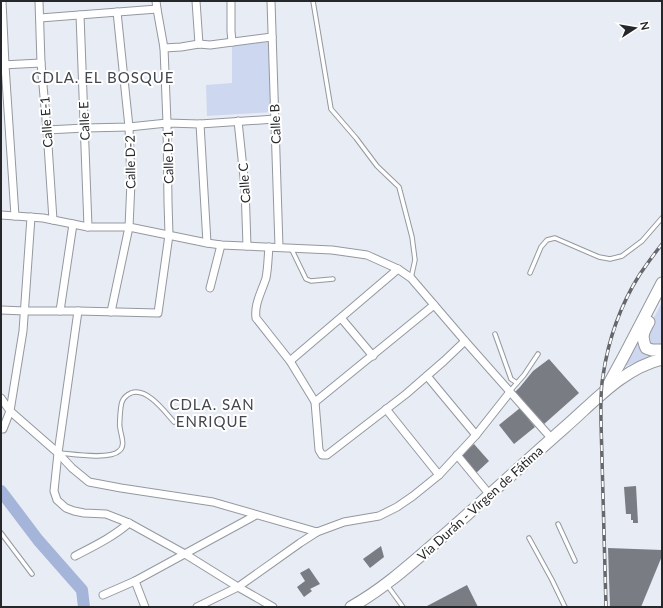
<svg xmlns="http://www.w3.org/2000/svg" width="663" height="608" viewBox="0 0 663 608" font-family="Lato,sans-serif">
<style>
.green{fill:#cdd7ef}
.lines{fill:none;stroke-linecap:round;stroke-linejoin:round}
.river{stroke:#a5b4d9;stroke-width:12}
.building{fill:#797c83}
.lane-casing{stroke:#94989f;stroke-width:5.5}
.street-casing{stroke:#94989f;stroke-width:9}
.primary-casing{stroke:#94989f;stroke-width:13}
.lane{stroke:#fff;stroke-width:3.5}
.street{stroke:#fff;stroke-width:7}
.primary{stroke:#fff;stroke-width:11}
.rail-casing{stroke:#65676c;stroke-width:3.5}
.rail{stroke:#fff;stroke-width:2;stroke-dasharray:6;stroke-linecap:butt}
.labels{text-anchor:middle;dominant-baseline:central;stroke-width:4;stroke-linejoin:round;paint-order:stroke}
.street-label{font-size:13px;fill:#26272a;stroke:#fff}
.quarter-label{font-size:15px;letter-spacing:1px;fill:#43464d;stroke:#fff}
</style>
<rect width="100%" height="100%" fill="#e8ecf5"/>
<g class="green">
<path d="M270,42L273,112L207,116L206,85L232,83V45Z"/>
<path d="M662,302V345L658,346L651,344L649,342L648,329Z"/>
<path d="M639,335L657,354L626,366H623Z"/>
</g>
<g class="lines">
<path class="river" d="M1,491L38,540L82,590L84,607"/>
</g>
<g class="building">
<path d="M549,359L579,393L543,425L515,392L520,387L533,371Z"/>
<path d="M520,408L535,427L514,444L499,425Z"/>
<path d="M474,444L489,461L475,474L460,456Z"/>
<path d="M636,486L638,523H633V520H631V514H626L624,487Z"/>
<path d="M381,546L384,557L370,568L363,559Z"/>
<path d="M608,548L662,550V556L641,607H610Z"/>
<path d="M309,568L320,584L310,589L312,591L304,597L297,587L305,581L300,573Z"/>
<path d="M467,585L478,607H427V606Z"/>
</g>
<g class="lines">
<g class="lane-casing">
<g id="lane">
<path d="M313,1L331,109L356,138L377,166L399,187L412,237L415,260L411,278"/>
<path d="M291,248L306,279L311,281L333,279"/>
<path d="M530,273L541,247L547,240L555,238L599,257L610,259L622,256L642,241L662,218"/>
<path d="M495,334L511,379L517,383"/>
<path d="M510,391L524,375L538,354"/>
<path d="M59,453C72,454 110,460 119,451C126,446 121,436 120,428C119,424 120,420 120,416C121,406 120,398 131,393C147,387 165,412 174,422"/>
<path d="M558,524L575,561"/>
<path d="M1,533L32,574"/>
<path d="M529,538L552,580L565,607"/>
<path d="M387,585L403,607"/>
</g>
</g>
<g class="street-casing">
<g id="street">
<path d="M2,1L5,65L15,216"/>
<path d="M39,1L41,63L47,130L53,220"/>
<path d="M196,1L199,44"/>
<path d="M231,1V31L232,42"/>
<path d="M271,1L279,247"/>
<path d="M80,15L88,227"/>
<path d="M40,18L157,9"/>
<path d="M164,48L181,47L199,44L210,45L272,37"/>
<path d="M2,65L41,63"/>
<path d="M238,121L245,187L247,246"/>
<path d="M200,124L207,243"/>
<path d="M47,130L85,128L129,127L167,123L200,124L275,119"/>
<path d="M1,215L43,218L88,227H129L207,243L221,245L332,250L367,255L398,269L411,278L465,341L552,439"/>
<path d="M269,247C268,257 268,268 266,278C262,291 254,304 256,318L290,361L315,402L319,450L322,455H327L406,394L444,361L465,341"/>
<path d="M210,288L221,245"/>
<path d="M1,310L25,311H78L158,313L169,235L168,202L167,123L164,48L157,9L156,1"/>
<path d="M60,311L73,224"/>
<path d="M78,311L58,453L54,491L57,500L66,508L74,511L84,513L106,514L129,523L185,554L238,587L273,607"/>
<path d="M111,312L129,227L131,182L129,127L117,12"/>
<path d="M341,318L373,356"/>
<path d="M290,361L398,269"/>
<path d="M427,376L476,435"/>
<path d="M1,398L10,411L58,453L72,468L89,482L121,488L213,502L317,532L344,522L379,516L397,507L413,496L439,475L476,435L510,392"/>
<path d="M315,402L434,305"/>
<path d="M386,409L439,475"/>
<path d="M1,429H3L10,411L23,331L31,217"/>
<path d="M457,455L490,495"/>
<path d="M75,556C94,546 113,537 129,523"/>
<path d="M135,581L145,607"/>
<path d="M103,595L135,581L256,515"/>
<path d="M197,607L238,587L300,543L317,532"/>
</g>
</g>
<g class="primary-casing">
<g id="primary">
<path d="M649,322C643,333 641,336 646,348L652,350H662"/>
<path d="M606,389L625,354L662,283"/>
<path d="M351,607C385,588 413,562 442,537C483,501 523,464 564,428C593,403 623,368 662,359"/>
</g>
</g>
<use href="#lane" class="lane"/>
<use href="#street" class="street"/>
<use href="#primary" class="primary"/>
<g class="rail-casing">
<path id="rail" d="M606,607L601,422C601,407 600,392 603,376C608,341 621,304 640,274C647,264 654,254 662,244"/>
</g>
<use href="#rail" class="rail"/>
</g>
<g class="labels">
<g class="street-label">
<text transform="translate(84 121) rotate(-92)">Calle E</text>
<text transform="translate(46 122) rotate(-94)">Calle E-1</text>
<text transform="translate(275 124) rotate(-92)">Calle B</text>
<text transform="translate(168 157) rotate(-91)">Calle D-1</text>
<text transform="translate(130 162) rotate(-91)">Calle D-2</text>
<text transform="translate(244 183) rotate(-94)">Calle C</text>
<text transform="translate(480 503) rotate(-42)">Vía Durán - Vírgen de Fátima</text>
</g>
<g class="quarter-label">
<text x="103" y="77">CDLA. EL BOSQUE</text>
<text x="212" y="404">CDLA. SAN<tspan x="212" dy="17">ENRIQUE</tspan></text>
</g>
</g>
<rect width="663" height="608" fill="none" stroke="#26272a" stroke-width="4"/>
<g transform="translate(635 28) rotate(78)" stroke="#ffffff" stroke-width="3" paint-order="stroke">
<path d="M0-3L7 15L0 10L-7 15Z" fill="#26272a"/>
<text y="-6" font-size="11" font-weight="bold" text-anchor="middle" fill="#26272a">N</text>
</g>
</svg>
